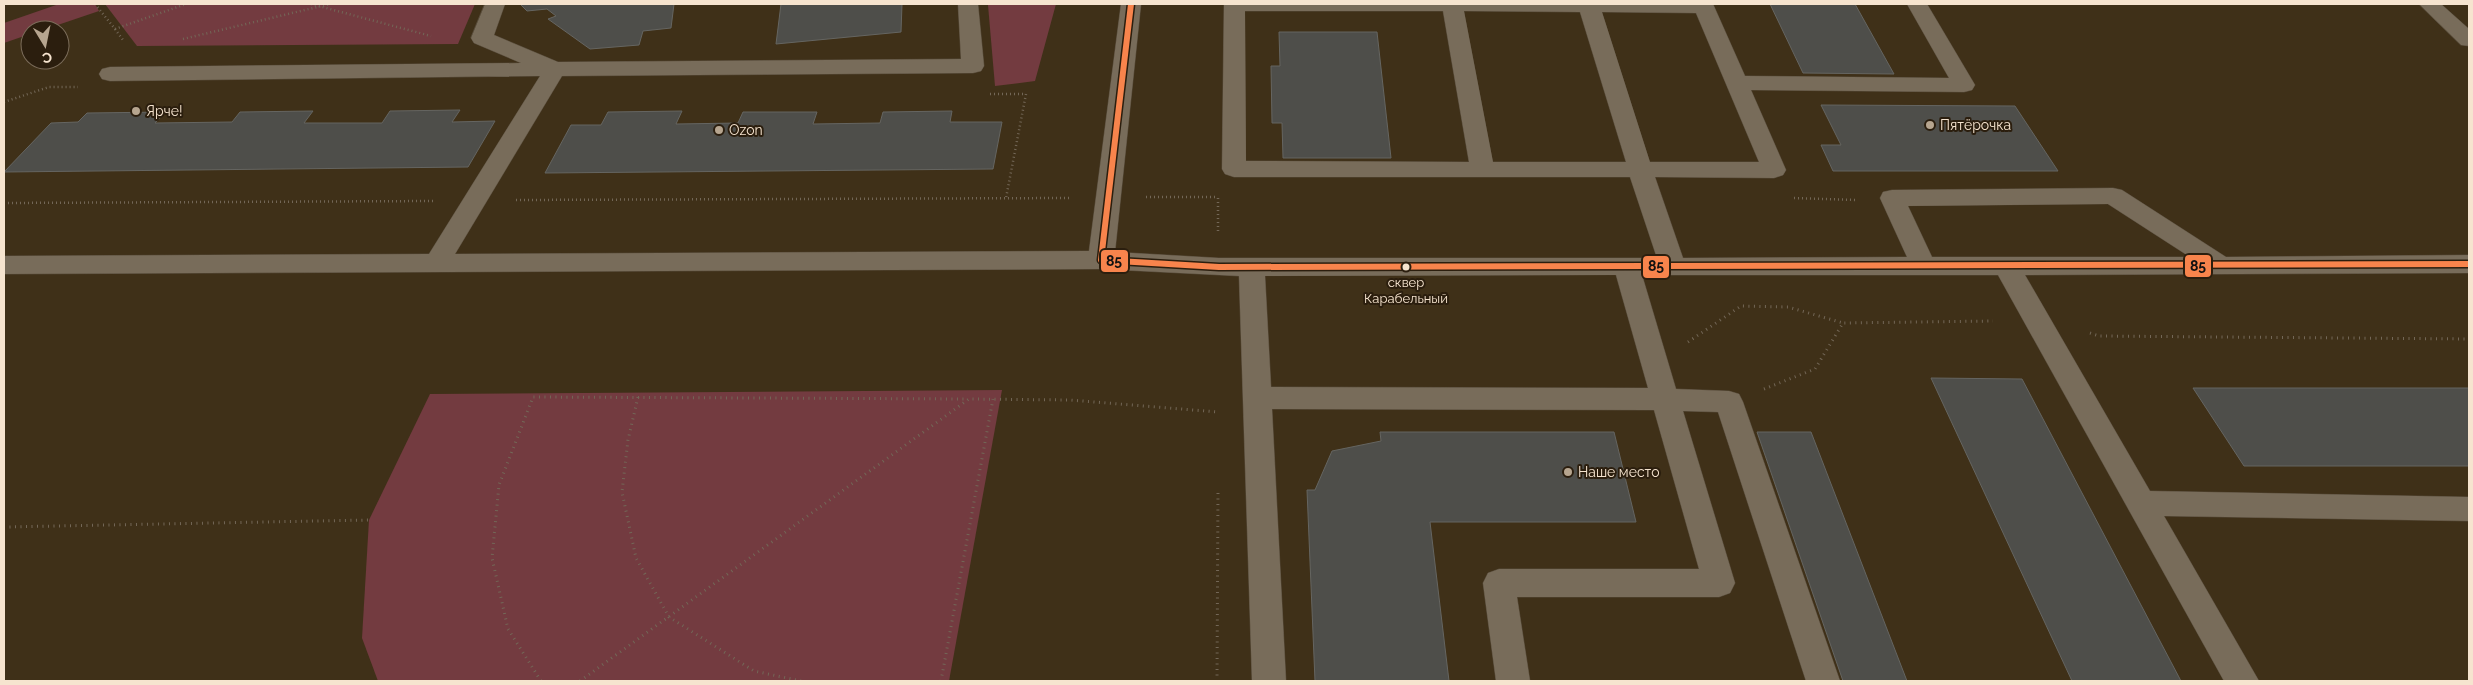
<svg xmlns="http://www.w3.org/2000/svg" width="2473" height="685" viewBox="0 0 2473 685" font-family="Raleway,sans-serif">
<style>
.green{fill:#733b40}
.building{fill:#4e4e4a;stroke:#656561}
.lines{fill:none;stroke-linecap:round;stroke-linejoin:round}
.minor-casing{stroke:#564a39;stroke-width:1}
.path-far1{stroke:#736757;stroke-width:2.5;stroke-dasharray:1 3;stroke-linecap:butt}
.path{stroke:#736757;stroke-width:3;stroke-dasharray:1 4.5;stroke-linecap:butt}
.minor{fill:#786c5a;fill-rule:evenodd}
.bus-1-casing{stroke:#2b1e0e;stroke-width:9}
.bus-1{stroke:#f8844c;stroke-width:6}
.poi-dot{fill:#b6a58f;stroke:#2b1e0e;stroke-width:2}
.bus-dot{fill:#f6e4cf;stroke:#2b1e0e;stroke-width:2}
.labels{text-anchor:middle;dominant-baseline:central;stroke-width:4;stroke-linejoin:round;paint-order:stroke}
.bus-label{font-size:13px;fill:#f6e4cf;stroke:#2b1e0e}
.poi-label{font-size:14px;fill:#f6e4cf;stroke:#2b1e0e;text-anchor:start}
.line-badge{stroke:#2b1e0e;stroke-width:2}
.pale-badge-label{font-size:14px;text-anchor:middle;font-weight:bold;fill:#111}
</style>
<rect width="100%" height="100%" fill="#3f3018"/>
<g class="green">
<path d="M59,4H95L99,11L43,30H30V34L4,43V23Z"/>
<path d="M105,4H475L458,44L137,46Z"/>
<path d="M1056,4L1035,81L995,86L988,5Z"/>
<path d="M1002,390L949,681H378L362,638L369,520L430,394Z"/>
</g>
<g class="building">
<path d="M520,4H674L671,28L643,31L639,45L590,49L548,19L556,16L547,9L527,11Z"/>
<path d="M781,4H902L901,32L776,44Z"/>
<path d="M1770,4H1855L1894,74L1803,73Z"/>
<path d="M1279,32H1377L1391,158H1283L1282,123H1272L1271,66H1280Z"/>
<path d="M1821,105L2015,106L2058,171H1833L1821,145H1841Z"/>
<path d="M460,110L452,122L495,121L468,167L4,172L51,123L78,122L87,113L165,112L155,123L232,122L240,112L313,111L304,123H382L390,111Z"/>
<path d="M682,111L676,124L738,123L743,112H817L813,124L880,123L883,112L952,111L950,122H1002L993,169L545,173L571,125H601L608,112Z"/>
<path d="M1931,378L2022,379L2181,681H2072Z"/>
<path d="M2193,388H2469V466H2244Z"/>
<path d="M1380,432H1614L1636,522H1430L1449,681H1315L1307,490H1315L1332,451L1381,441Z"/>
<path d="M1757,432H1811L1907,681H1843Z"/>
</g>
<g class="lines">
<g class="minor-casing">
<g id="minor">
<path d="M485,4H505L494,35L558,62L961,59L958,4H978L984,66L981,71L973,73L562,76L455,254L1089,251L1121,4H1141L1115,252L1219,258H1657L1630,177H1234L1225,174L1222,169L1224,4H1713L1745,76L1949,78L1907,4H1927L1975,85L1972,90L1964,92L1751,90L1786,170L1783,175L1774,178L1655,177L1683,258L1907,257L1880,198L1883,192L1892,190L2113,188L2122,190L2226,257L2469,255V273L2025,275L2150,491L2469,497V521L2164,516L2259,681H2224L1998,275H1642L1676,389L1729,391L1739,394L1743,402L1840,681H1806L1718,412L1683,411L1735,583L1730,593L1719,597H1517L1530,681H1496L1483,583L1488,573L1499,569H1699L1654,410L1272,409L1286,681H1252L1239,276L1101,269L4,274V256L429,254L540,76L110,81L102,79L99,74L102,69L110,67L521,63L474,43L471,38ZM1245,11H1443L1469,162L1246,161ZM1464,11L1580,12L1626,162H1493ZM1602,12L1696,13L1759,162H1650ZM2108,204L2190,257H1932L1908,206ZM1616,275L1648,388L1271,387L1265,276Z"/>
<path d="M2419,4H2441L2469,29V46L2461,45Z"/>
</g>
</g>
<g class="path-far1">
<path d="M95,4L115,29L186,4"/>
<path d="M311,4L431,36"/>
<path d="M115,29L123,40"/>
<path d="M183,39L330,4"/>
<path d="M990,94H1026L1006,198"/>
<path d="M4,102L49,87H78"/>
<path d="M1146,197H1215"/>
<path d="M1218,198V232"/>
<path d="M1794,198L1857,200"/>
<path d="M516,200L1070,198"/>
<path d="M4,203L433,201"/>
</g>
<g class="path">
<path d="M2090,333L2099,336L2469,339"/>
<path d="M1688,342L1741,306L1788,307L1843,323"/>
<path d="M1764,389L1815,369L1843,323L1993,321"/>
<path d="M638,397L628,440L622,492L636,558L669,617L754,671L801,681"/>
<path d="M4,527L369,520"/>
<path d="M541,681L508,629L492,558L499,485L533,397L968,399"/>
<path d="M580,681L969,399L1070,400L1218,412"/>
<path d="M941,681L993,399"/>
<path d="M1217,681L1218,490"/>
</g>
<use href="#minor" class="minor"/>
<g class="bus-1-casing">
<path id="bus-1" d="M1131,4L1101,260L1219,267L2469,264"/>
</g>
<use href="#bus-1" class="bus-1"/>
</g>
<g class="poi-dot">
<circle cx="136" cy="111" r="5"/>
<circle cx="1930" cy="125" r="5"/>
<circle cx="719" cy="130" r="5"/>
<circle cx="1568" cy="472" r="5"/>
</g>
<circle class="bus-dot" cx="1406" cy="267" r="4.5"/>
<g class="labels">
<g class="bus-label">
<text x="1406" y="282">сквер<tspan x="1406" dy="16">Карабельный</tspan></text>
</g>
<g class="poi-label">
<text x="146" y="111">Ярче!</text>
<text x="1940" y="125">Пятёрочка</text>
<text x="729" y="130">Ozon</text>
<text x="1578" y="472">Наше место</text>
</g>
</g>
<g class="line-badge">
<rect x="1100" y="249" width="29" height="24" rx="5" fill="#f8844c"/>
<rect x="2184" y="254" width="28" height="24" rx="5" fill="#f8844c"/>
<rect x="1642" y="255" width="28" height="24" rx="5" fill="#f8844c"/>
</g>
<g class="pale-badge-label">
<text x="1114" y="266">85</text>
<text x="2198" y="271">85</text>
<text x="1656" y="271">85</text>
</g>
<rect width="2473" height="685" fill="none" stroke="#f6e4cf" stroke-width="10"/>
<g transform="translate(45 45) rotate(170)"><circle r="24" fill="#2b1e0e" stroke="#7c6d5b"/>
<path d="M0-4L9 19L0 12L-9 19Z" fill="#b6a58f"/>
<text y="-8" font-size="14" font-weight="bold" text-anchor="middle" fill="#f6e4cf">С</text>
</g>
</svg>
